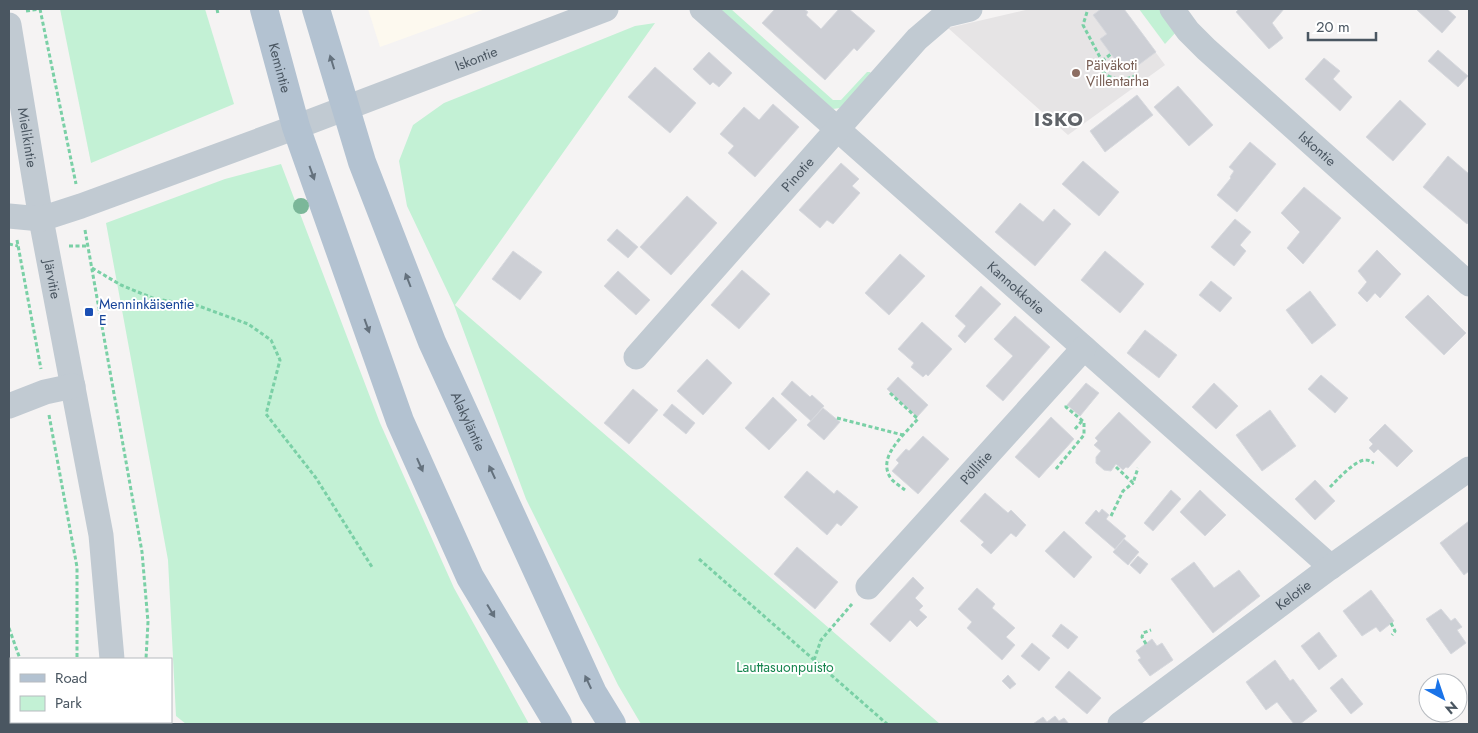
<svg xmlns="http://www.w3.org/2000/svg" width="1478" height="733" viewBox="0 0 1478 733" font-family="Jost,sans-serif">
<style>
.commercial{fill:#fdf9ef}
.education{fill:#e6e4e5}
.green{fill:#c3f1d5}
.building{fill:#cdcfd5;stroke:#d7d9de}
.lines{fill:none;stroke-linecap:round;stroke-linejoin:round}
.path{stroke:#7ad0a6;stroke-width:3;stroke-dasharray:4 2.5;stroke-linecap:butt}
.minor{stroke:#c1cad2;stroke-width:25}
.major{stroke:#b3c2d1;stroke-width:28}
.tree{fill:#7bb799}
.oneway{fill:#64717d}
.education-dot{fill:#8d6e63;stroke:#fff;stroke-width:2}
.transit-dot{fill:#1a4fb4;stroke:#fff;stroke-width:2}
.labels{text-anchor:middle;dominant-baseline:central;stroke-width:4;stroke-linejoin:round;paint-order:stroke}
.street-label{font-size:14px;fill:#4a5661;stroke:#fff}
.education-label{font-size:14px;fill:#785e54;stroke:#fff;text-anchor:start}
.transit-label{font-size:14px;fill:#164399;stroke:#fff;text-anchor:start}
.park-label{font-size:14px;fill:#17864f;stroke:#fff}
.district-label{font-size:19px;font-weight:bold;letter-spacing:1px;fill:#5f6368;stroke:#fff}
</style>
<rect width="100%" height="100%" fill="#f5f3f3"/>
<path class="commercial" d="M368,9H485L380,47Z"/>
<path class="education" d="M1030,9H1124L1165,65L1068,135L948,28Z"/>
<g class="green">
<path d="M60,9H205L234,104L91,163Z"/>
<path d="M718,9H731L833,100H841L867,72H870L873,76L840,108L833,109Z"/>
<path d="M1139,9H1161L1177,31L1165,44Z"/>
<path d="M655,23L455,305L940,724H641L618,685L526,499L454,305L407,206L399,161L413,125L444,103L635,26Z"/>
<path d="M281,164L380,423L454,588L529,724H186L176,716L168,560L106,223L225,179Z"/>
</g>
<g class="building">
<path d="M775,9H804L808,12L806,15L821,29L839,9H849L875,31L857,51L854,48L825,80L762,23Z"/>
<path d="M1101,9H1124L1156,52L1133,69L1129,63L1122,69L1100,39L1107,34L1093,15Z"/>
<path d="M1239,9H1284L1272,23L1283,38L1269,49L1236,12Z"/>
<path d="M1418,9H1447L1456,17L1442,33L1417,10Z"/>
<path d="M1438,50L1468,76L1458,87L1428,61Z"/>
<path d="M709,52L732,73L719,87L713,82L710,85L693,69Z"/>
<path d="M1324,58L1340,71L1333,79L1352,97L1340,111L1305,79Z"/>
<path d="M655,67L696,103L670,133L628,97Z"/>
<path d="M1178,86L1213,125L1189,146L1154,107Z"/>
<path d="M1137,95L1153,115L1105,152L1090,131Z"/>
<path d="M1400,100L1426,124L1393,161L1366,137Z"/>
<path d="M773,104L799,127L755,177L728,153L734,146L720,134L744,107L759,120Z"/>
<path d="M1250,142L1276,164L1237,212L1217,195L1231,178L1230,177L1234,171L1229,167Z"/>
<path d="M1448,156L1469,174V221L1467,224L1423,187Z"/>
<path d="M1083,161L1119,192L1099,216L1062,184Z"/>
<path d="M841,163L859,179L852,186L860,193L833,224L827,220L820,228L799,210Z"/>
<path d="M1304,187L1341,218L1303,264L1287,248L1300,232L1281,213Z"/>
<path d="M687,196L717,223L671,275L640,247Z"/>
<path d="M1020,203L1043,222L1054,209L1071,224L1035,266L995,232Z"/>
<path d="M1235,219L1251,232L1240,245L1246,251L1234,266L1211,247Z"/>
<path d="M617,229L638,247L628,258L607,240Z"/>
<path d="M1377,250L1401,274L1380,298L1375,293L1367,302L1358,293L1367,282L1358,271Z"/>
<path d="M513,251L542,272L520,300L492,279Z"/>
<path d="M1105,251L1144,284L1120,313L1081,280Z"/>
<path d="M900,254L925,276L889,315L865,293Z"/>
<path d="M742,270L770,294L739,329L711,305Z"/>
<path d="M618,271L650,300L636,315L604,286Z"/>
<path d="M1211,281L1232,298L1220,312L1199,295Z"/>
<path d="M981,286L1001,304L965,343L958,336L966,326L955,316Z"/>
<path d="M1310,291L1336,325L1312,344L1286,310Z"/>
<path d="M1428,295L1466,333L1444,355L1405,317Z"/>
<path d="M1015,316L1050,347L1003,401L986,386L1013,356L994,339Z"/>
<path d="M922,322L952,349L928,376L926,374L923,377L911,367L914,363L898,349Z"/>
<path d="M1145,330L1177,355L1159,378L1127,353Z"/>
<path d="M707,359L732,383L703,415L677,391Z"/>
<path d="M1321,375L1348,398L1335,413L1308,389Z"/>
<path d="M898,377L928,405L917,417L887,389Z"/>
<path d="M792,381L810,397L812,395L824,406L811,421L781,394Z"/>
<path d="M1086,383L1099,393L1080,416L1067,405Z"/>
<path d="M1214,383L1238,406L1216,429L1192,407Z"/>
<path d="M633,389L658,410L629,444L604,423Z"/>
<path d="M773,397L797,420L769,450L745,428Z"/>
<path d="M672,404L695,423L686,434L663,415Z"/>
<path d="M823,408L840,422L824,440L807,425Z"/>
<path d="M1270,410L1296,446L1262,471L1236,435Z"/>
<path d="M1119,412L1151,442L1128,468L1126,467L1123,470L1116,464L1111,471L1104,470L1096,463V457L1101,451L1094,445L1098,441L1095,438Z"/>
<path d="M1051,417L1074,439L1039,478L1015,457Z"/>
<path d="M1385,424L1413,451L1397,467L1378,449L1374,453L1369,448L1373,444L1369,440Z"/>
<path d="M923,436L949,459L918,494L892,471L899,463L896,460L906,449L909,451Z"/>
<path d="M807,471L834,494L837,490L858,507L841,526L837,523L827,535L784,497Z"/>
<path d="M1315,480L1335,501L1315,520L1295,499Z"/>
<path d="M1171,490L1181,499L1153,531L1144,523Z"/>
<path d="M1200,490L1226,515L1205,536L1180,512Z"/>
<path d="M985,493L1008,513L1011,510L1026,525L1016,537L1011,533L991,554L981,545L984,542L960,521Z"/>
<path d="M1102,509L1109,515L1106,519L1126,536L1115,549L1085,523L1096,510L1099,513Z"/>
<path d="M1469,521V571L1464,575L1440,543Z"/>
<path d="M1064,531L1092,557L1074,578L1045,551Z"/>
<path d="M1124,539L1139,552L1128,565L1113,552Z"/>
<path d="M797,547L838,582L815,609L774,574Z"/>
<path d="M1138,556L1148,564L1140,574L1130,565Z"/>
<path d="M1194,562L1214,588L1239,570L1260,596L1213,633L1171,579Z"/>
<path d="M913,577L924,588L915,598L923,606L919,610L927,617L917,627L910,620L890,642L870,624Z"/>
<path d="M977,588L995,604L992,608L1015,628L1006,637L1015,645L1002,660L967,628L972,622L958,609Z"/>
<path d="M1371,590L1394,621L1380,632L1376,627L1362,636L1343,611Z"/>
<path d="M1441,609L1451,621L1455,618L1462,627L1457,630L1466,643L1451,654L1426,619Z"/>
<path d="M1061,624L1078,637L1068,649L1052,636Z"/>
<path d="M1319,632L1337,656L1319,670L1301,646Z"/>
<path d="M1152,639L1157,646L1162,643L1173,660L1150,676L1138,660L1141,658L1136,651Z"/>
<path d="M1032,643L1050,658L1039,671L1021,656Z"/>
<path d="M1275,660L1290,681L1293,679L1317,711L1300,724H1294L1277,702L1266,710L1246,682Z"/>
<path d="M1069,671L1101,698L1087,714L1055,687Z"/>
<path d="M1008,675L1016,684L1010,689L1002,681Z"/>
<path d="M1342,678L1363,704L1351,714L1330,688Z"/>
<path d="M1055,716L1059,721L1064,718L1069,724H1033L1043,717L1047,722Z"/>
</g>
<g class="lines">
<g class="path">
<path d="M40,9L76,184"/>
<path d="M217,9L218,14"/>
<path d="M26,11L40,9"/>
<path d="M1087,12L1083,25L1102,61V71C1112,81 1125,81 1137,75"/>
<path d="M1102,61L1111,54"/>
<path d="M85,230L142,552L148,622L146,659"/>
<path d="M17,240L41,369"/>
<path d="M9,244L18,246"/>
<path d="M69,246H88"/>
<path d="M92,268L121,285L155,299L196,305L248,324L271,340L280,360L266,414L316,478L372,567"/>
<path d="M890,393L918,419L914,423C902,437 878,457 890,477C893,482 900,486 905,490"/>
<path d="M49,415L77,567V659"/>
<path d="M837,418L903,435"/>
<path d="M1075,429L1082,421"/>
<path d="M1116,467L1133,483L1138,468"/>
<path d="M1056,469L1084,435V422L1066,407V405"/>
<path d="M1330,487C1337,480 1356,459 1366,460C1369,460 1371,462 1374,463"/>
<path d="M1111,516L1123,491L1133,483"/>
<path d="M699,559L887,724"/>
<path d="M1391,623L1395,631L1392,635"/>
<path d="M9,628L20,659"/>
<path d="M1146,644L1142,637L1143,633L1151,630"/>
<path d="M814,660L821,640L852,604"/>
<path d="M58,724V722"/>
<path d="M128,724L129,722"/>
</g>
<g class="minor">
<path id="s1" d="M702,9L1331,567"/>
<path id="s2" d="M1172,9L1188,31L1206,49L1469,284"/>
<path id="s3" d="M9,25L41,219L101,535L112,659"/>
<path id="s4" d="M9,216L41,219L81,206L296,127L606,9"/>
<path id="s5" d="M636,357L917,39L945,15L970,9"/>
<path d="M9,406L45,392L73,386"/>
<path id="s6" d="M868,587L1084,348"/>
<path d="M94,724L95,722"/>
<path id="s7" d="M1120,724L1328,569L1469,469"/>
</g>
<g class="major">
<path id="s8" d="M264,9L296,127L400,421L470,577L558,724"/>
<path id="s9" d="M316,9L362,162L432,342L593,693L612,724"/>
</g>
</g>
<circle class="tree" cx="301" cy="206" r="8"/>
<defs><path id="oneway-solid" d="M-6-.8H1V-3.2L6.5 0L1 3.2V.8H-6Z" transform="scale(1.25)"/></defs>
<g class="oneway">
<use href="#oneway-solid" transform="translate(332 62) rotate(-107)"/>
<use href="#oneway-solid" transform="translate(312 173) rotate(70)"/>
<use href="#oneway-solid" transform="translate(408 280) rotate(-111)"/>
<use href="#oneway-solid" transform="translate(367 326) rotate(70)"/>
<use href="#oneway-solid" transform="translate(420 465) rotate(66)"/>
<use href="#oneway-solid" transform="translate(492 472) rotate(-115)"/>
<use href="#oneway-solid" transform="translate(491 611) rotate(59)"/>
<use href="#oneway-solid" transform="translate(588 682) rotate(-115)"/>
</g>
<circle class="education-dot" cx="1076" cy="73" r="5"/>
<rect class="transit-dot" x="84" y="307" width="10" height="10" rx="2.5"/>
<g class="labels">
<g class="street-label">
<text stroke="none"><textPath href="#s4" startOffset="496">Iskontie</textPath></text>
<text stroke="none"><textPath href="#s8" startOffset="61">Kemintie</textPath></text>
<text stroke="none"><textPath href="#s3" startOffset="114">Mielikintie</textPath></text>
<text stroke="none"><textPath href="#s2" startOffset="202">Iskontie</textPath></text>
<text stroke="none"><textPath href="#s5" startOffset="244">Pinotie</textPath></text>
<text stroke="none"><textPath href="#s3" startOffset="258">Järvitie</textPath></text>
<text stroke="none"><textPath href="#s1" startOffset="420">Kannokkotie</textPath></text>
<text stroke="none"><textPath href="#s9" startOffset="440">Alakyläntie</textPath></text>
<text stroke="none"><textPath href="#s6" startOffset="161">Pöllitie</textPath></text>
<text stroke="none"><textPath href="#s7" startOffset="216">Kelotie</textPath></text>
</g>
<g class="education-label">
<text x="1086" y="65">Päiväkoti<tspan x="1086" dy="16">Villentarha</tspan></text>
</g>
<g class="transit-label">
<text x="99" y="304">Menninkäisentie<tspan x="99" dy="16">E</tspan></text>
</g>
<g class="park-label">
<text x="785" y="667">Lauttasuonpuisto</text>
</g>
<g class="district-label">
<text x="1059" y="119">ISKO</text>
</g>
</g>
<rect width="1478" height="733" fill="none" stroke="#4a5661" stroke-width="20"/>
<rect x="10" y="658" width="162" height="65" fill="#ffffff" stroke="#b7bbc0"/>
<rect x="20" y="674" width="25" height="8" fill="#b3c2d1" stroke="#b7bbc0"/>
<text x="55" y="683" font-size="15" fill="#4a5661">Road</text>
<rect x="20" y="696" width="25" height="15" fill="#c3f1d5" stroke="#b7bbc0"/>
<text x="55" y="708" font-size="15" fill="#4a5661">Park</text>
<g transform="translate(1443 698) rotate(140)"><circle r="24" fill="#ffffff" stroke="#b7bbc0"/>
<path d="M0-4L9 19L0 12L-9 19Z" fill="#1a73e8"/>
<text y="-8" font-size="14" font-weight="bold" text-anchor="middle" fill="#4a5661">N</text>
</g>
<path d="M1308 32v8h68v-8" fill="none" stroke="#4a5661" stroke-width="2.5"/>
<text x="1316" y="32" font-size="15" fill="#4a5661" stroke="#ffffff" stroke-width="4" paint-order="stroke">20 m</text>
</svg>
